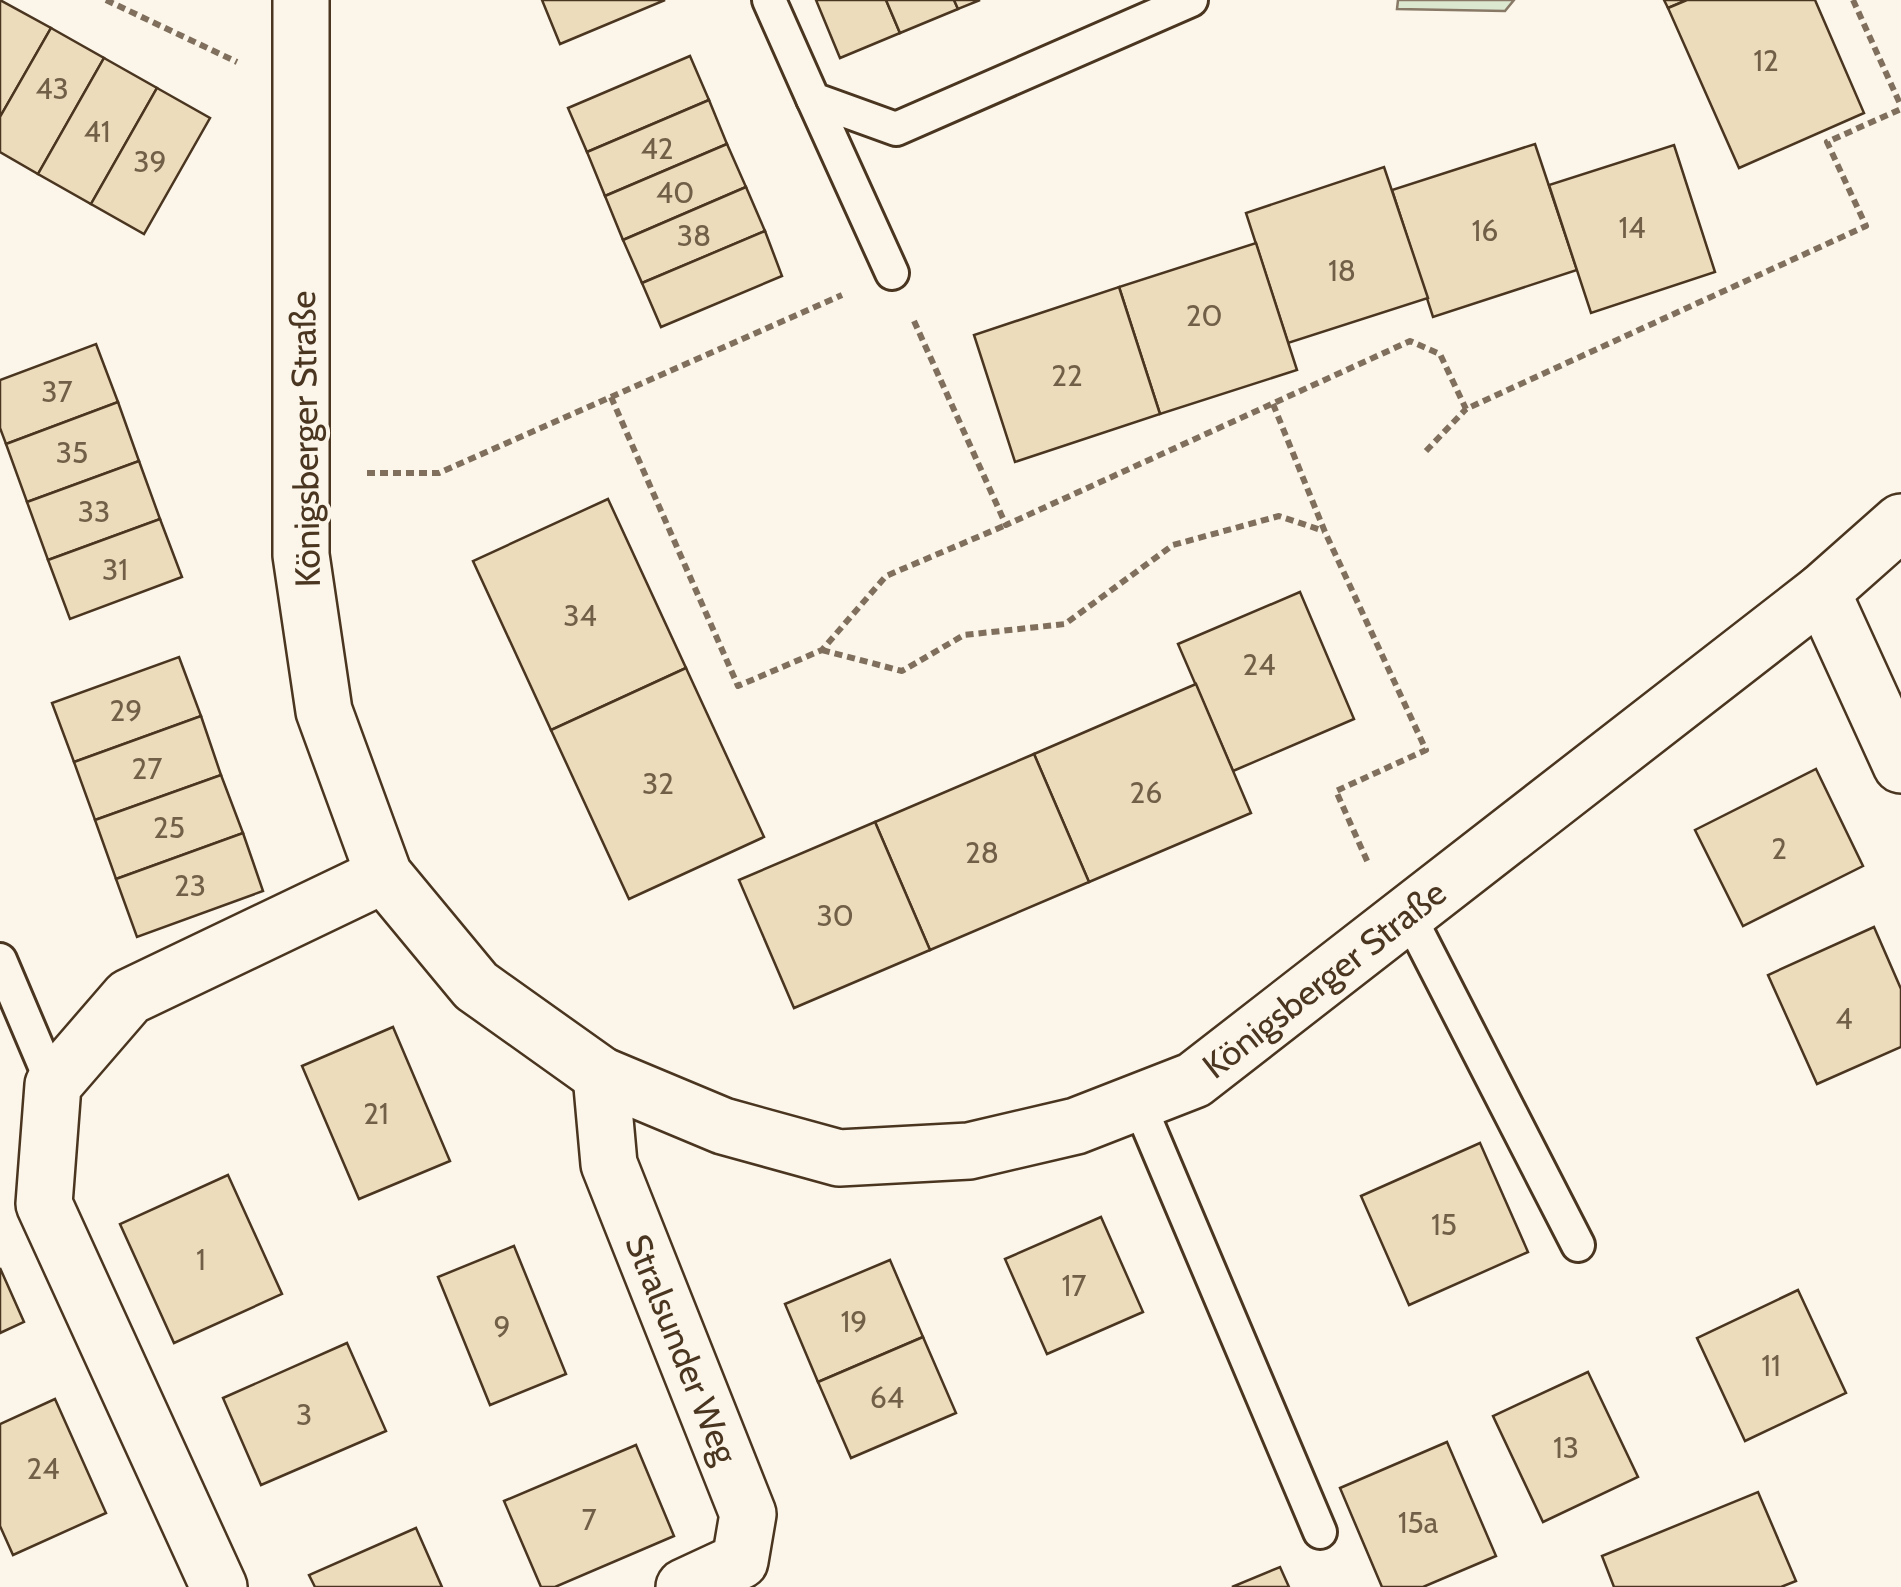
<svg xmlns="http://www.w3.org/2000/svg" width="1901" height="1587" viewBox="0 0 1901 1587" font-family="Cabin,sans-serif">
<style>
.green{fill:#dce7d0;stroke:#887966;stroke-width:2.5}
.building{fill:#ecdcbc;stroke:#4a3520;stroke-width:2.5}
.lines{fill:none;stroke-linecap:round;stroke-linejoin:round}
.lane-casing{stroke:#4a3520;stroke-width:38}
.street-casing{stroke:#4a3520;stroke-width:60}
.path{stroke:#7f6f5c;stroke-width:6;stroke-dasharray:8 5;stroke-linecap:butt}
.lane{stroke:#fbf6e9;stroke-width:32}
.street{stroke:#fbf6e9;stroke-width:55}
.labels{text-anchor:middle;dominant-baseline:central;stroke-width:8;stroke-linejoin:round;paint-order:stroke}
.number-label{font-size:30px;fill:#725f47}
.street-label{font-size:35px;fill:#4a3520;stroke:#fbf6e9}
</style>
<rect width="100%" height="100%" fill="#fbf6e9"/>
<path class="green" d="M1398,0H1514L1505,11L1397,9Z"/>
<g class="building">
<path d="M0,0L51,28L0,117Z"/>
<path d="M542,0H665L560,44Z"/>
<path d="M816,0H886L900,33L840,58Z"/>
<path d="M886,0H954L958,9L900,33Z"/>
<path d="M954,0H980L958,9Z"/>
<path d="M1664,0H1687L1668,8Z"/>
<path d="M1687,0H1815L1864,113L1739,168L1668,8Z"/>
<path d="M51,28L104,58L38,174L0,152V117Z"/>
<path d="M690,56L709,100L587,152L568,108Z"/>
<path d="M104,58L157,88L91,204L38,174Z"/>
<path d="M157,88L210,118L144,234L91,204Z"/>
<path d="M709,100L727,144L605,196L587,152Z"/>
<path d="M727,144L746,187L623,240L605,196Z"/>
<path d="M1535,144L1577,270L1433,317L1392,190Z"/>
<path d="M1674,145L1715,272L1591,313L1549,185Z"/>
<path d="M1384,167L1428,298L1288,343L1246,213Z"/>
<path d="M746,187L765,231L642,283L623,240Z"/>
<path d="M765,231L782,276L661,327L642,283Z"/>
<path d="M1256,243L1297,370L1160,414L1119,287Z"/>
<path d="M1119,287L1160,414L1015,462L974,335Z"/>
<path d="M96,344L118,402L6,444L0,428V380Z"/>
<path d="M118,402L139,461L27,502L6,444Z"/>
<path d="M139,461L160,519L48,560L27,502Z"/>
<path d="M608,499L686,668L551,730L473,561Z"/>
<path d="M160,519L182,577L70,619L48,560Z"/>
<path d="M1300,592L1354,719L1233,771L1178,644Z"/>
<path d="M179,657L201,716L74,762L52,703Z"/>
<path d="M686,668L764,837L629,899L551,730Z"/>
<path d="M1196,684L1251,813L1089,882L1034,754Z"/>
<path d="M201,716L221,775L95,820L74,762Z"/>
<path d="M1034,754L1089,882L930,950L875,822Z"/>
<path d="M1816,769L1863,866L1743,926L1695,830Z"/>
<path d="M221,775L243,833L116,879L95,820Z"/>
<path d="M875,822L930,950L794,1008L739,880Z"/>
<path d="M243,833L263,891L137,937L116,879Z"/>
<path d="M1874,927L1901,989V1047L1817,1084L1768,975Z"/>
<path d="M393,1027L450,1161L359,1199L302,1066Z"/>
<path d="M1480,1143L1528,1252L1409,1305L1361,1196Z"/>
<path d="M228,1175L282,1294L174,1343L120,1224Z"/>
<path d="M1101,1217L1143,1312L1047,1354L1005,1259Z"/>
<path d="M514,1246L566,1374L490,1405L438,1277Z"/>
<path d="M890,1260L923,1337L818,1382L785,1304Z"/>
<path d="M0,1268L24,1322L0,1333Z"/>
<path d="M1798,1290L1846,1393L1745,1441L1697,1338Z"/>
<path d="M923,1337L956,1413L851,1458L818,1382Z"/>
<path d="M347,1343L386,1431L261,1485L223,1398Z"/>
<path d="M1588,1372L1638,1477L1543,1522L1493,1416Z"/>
<path d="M55,1399L106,1513L13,1555L0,1526V1424Z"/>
<path d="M1447,1442L1496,1556L1423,1587H1382L1340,1488Z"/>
<path d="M636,1445L674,1536L555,1587H541L504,1501Z"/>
<path d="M1758,1492L1796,1581L1781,1587H1614L1602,1556Z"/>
<path d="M416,1528L442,1587H315L309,1575Z"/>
<path d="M1280,1567L1289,1587H1232Z"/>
</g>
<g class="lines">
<g class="lane-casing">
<g id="lane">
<path d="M769,0L813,99L896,129L1191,0"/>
<path d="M813,99L892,273"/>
<path d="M1408,914L1578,1245"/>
<path d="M0,960L53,1085"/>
<path d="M1138,1102L1320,1532"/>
</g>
</g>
<g class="street-casing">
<g id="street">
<path d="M301,0V555L324,711L384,875L476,986L601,1075L723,1126L839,1158L969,1151L1076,1126L1194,1080L1822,592L1901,522"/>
<path d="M1822,592L1901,765"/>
<path d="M601,1075L609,1164L748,1514L740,1561L684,1587"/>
<path d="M219,1587L44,1204L53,1085L129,997L384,875"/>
</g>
</g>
<g class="path">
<path d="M106,0L237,62"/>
<path d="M1853,0L1901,106"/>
<path d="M914,321L1006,525L1410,341L1440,354L1466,409L1866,226L1827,142L1901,109"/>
<path d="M611,397L738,686L822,650L886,576L1006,525"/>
<path d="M1273,404L1325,532L1426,750L1336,791L1368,863"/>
<path d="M1426,451L1466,409"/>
<path d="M367,473H439L842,295"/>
<path d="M822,650L902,671L964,635L1065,624L1173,545L1279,516L1324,531"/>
</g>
<use href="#lane" class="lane"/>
<use href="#street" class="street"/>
</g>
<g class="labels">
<g class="number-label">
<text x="1766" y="60">12</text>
<text x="52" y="88">43</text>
<text x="97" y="131">41</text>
<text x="657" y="148">42</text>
<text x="150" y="161">39</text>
<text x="675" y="192">40</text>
<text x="1632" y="227">14</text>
<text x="1485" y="230">16</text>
<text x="694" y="235">38</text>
<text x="1342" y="270">18</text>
<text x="1204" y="315">20</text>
<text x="1067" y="375">22</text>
<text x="57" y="391">37</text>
<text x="72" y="452">35</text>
<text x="94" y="511">33</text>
<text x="115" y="569">31</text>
<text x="580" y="615">34</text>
<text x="1259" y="664">24</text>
<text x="126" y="710">29</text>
<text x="147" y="768">27</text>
<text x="658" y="783">32</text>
<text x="1146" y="792">26</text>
<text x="169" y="827">25</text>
<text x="1779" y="848">2</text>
<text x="982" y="852">28</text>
<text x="190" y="885">23</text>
<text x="835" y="915">30</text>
<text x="1844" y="1018">4</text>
<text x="376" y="1113">21</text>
<text x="1444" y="1224">15</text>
<text x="201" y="1259">1</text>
<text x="1074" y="1285">17</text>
<text x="854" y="1321">19</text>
<text x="502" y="1326">9</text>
<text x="1771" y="1365">11</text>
<text x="887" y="1397">64</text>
<text x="304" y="1414">3</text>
<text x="1566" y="1447">13</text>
<text x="43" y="1468">24</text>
<text x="589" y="1519">7</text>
<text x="1418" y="1522">15a</text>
</g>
<g class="street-label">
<text transform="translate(305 439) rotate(-91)">Königsberger Straße</text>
<text transform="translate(1324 979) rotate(-38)">Königsberger Straße</text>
<text transform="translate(682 1349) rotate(68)">Stralsunder Weg</text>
</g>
</g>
</svg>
